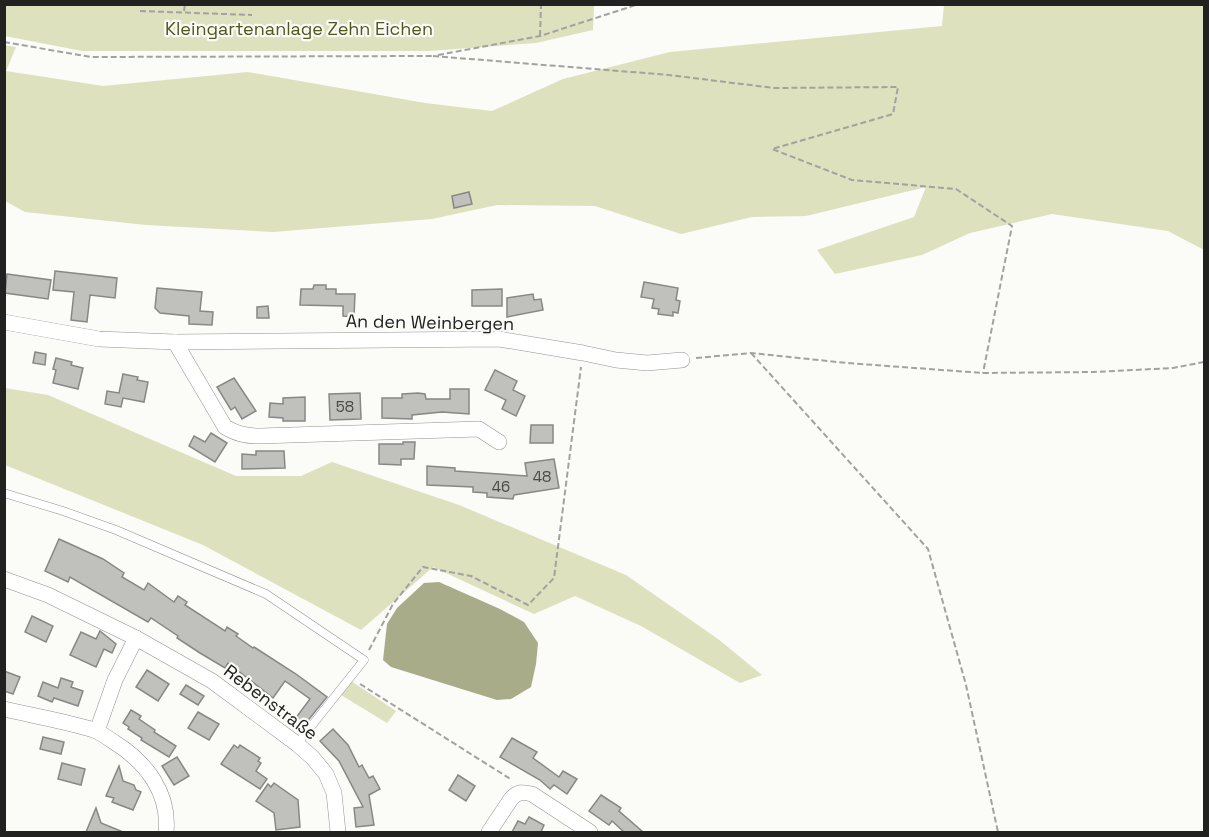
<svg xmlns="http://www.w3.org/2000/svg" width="1209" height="837" viewBox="0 0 1209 837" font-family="'Space Grotesk',sans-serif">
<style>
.green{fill:#dde1bd}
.water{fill:#a8ac88}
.building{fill:#c0c0bd;stroke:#878885;stroke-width:1.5}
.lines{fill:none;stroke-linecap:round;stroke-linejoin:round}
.lane-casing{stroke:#92928f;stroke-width:9}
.street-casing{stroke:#92928f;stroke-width:16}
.path{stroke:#a2a2a0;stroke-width:2;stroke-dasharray:6 3;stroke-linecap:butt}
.lane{stroke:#fff;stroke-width:8}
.street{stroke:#fff;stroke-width:15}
.labels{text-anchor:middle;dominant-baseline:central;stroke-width:4.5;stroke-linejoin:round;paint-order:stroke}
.number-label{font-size:15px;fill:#494946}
.park-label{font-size:18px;fill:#52561c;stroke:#fbfbf8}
.street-label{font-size:18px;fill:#21211f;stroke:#fbfbf8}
</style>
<rect width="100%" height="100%" fill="#fbfbf8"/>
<g class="green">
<path d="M4,5L594,4V5L593,30L536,43L429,51H82L5,36Z"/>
<path d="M944,5H1204V250L1168,231L1052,214L970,233L922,255L835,274L817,250L914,217L926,187L806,216L752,217L681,234L595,206L497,205L432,219L273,232L146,225L25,212L5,201L4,45L16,47L6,71L103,86L248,72L425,103L492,111L563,79L670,52L942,26Z"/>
<path d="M5,388L48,395L236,476H301L332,462L459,505L626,575L718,639L762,675L740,683L641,626L575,596L534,614L433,567L361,630L203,545L5,465Z"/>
<path d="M351,681L396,711L387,723L341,695Z"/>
</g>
<path class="water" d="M439,582L500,609L524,622L538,643L536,664L531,687L511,699L497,700L391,667L383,660L387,624L397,608L424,583Z"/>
<g class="building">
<path d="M469,192L472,204L454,208L452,196Z"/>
<path d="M55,271L117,278L115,298L90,295L87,322L71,320L74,292L53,290Z"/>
<path d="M7,274L51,280L48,299L5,293Z"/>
<path d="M644,282L678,288L676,300L680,301L678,313L673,312V316L658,314L659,309L652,308L654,299L641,297Z"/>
<path d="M314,285H326V289H336V294H355L354,317L343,316V306L300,305L301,289H313Z"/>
<path d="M157,288L202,292L200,311L213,312L212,325L189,324V316L160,313L155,308Z"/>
<path d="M502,289V306H472V290Z"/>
<path d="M533,294L534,300L541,299L543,310L507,317V298Z"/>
<path d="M268,306L269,318H257V307Z"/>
<path d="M35,352L46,354L45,365L33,363Z"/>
<path d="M56,358L72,362L71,365L83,368L78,389L53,383L56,370L53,369Z"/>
<path d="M495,370L517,381L513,390L525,396L516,416L502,409L506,400L485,390Z"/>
<path d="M123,374L138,377L137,380L148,382L144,402L123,398L121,407L105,404L107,391L119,393Z"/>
<path d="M234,378L256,411L242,419L235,407L231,410L217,387Z"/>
<path d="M450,389H469V414L442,412L412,415V419L382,418V398H402V394L418,393L425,394L426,399H450Z"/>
<path d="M360,393L361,419L330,420L329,394Z"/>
<path d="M305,397V421H283V418L269,417L270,403L283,404V398Z"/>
<path d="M531,425H553V443H530Z"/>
<path d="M211,433L227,443L215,462L189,446L194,436L205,442Z"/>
<path d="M403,442H415L414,459H401V465L379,464V444H403Z"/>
<path d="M256,451H284L285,468L242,469V454L256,455Z"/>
<path d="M554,459L559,488L514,495L513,499L487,497V493L473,492V487L427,485V466L455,468V471L527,476L525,463Z"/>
<path d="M59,539L103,559L124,573L122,577L144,590L148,583L174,602L178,596L187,602L185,605L225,631L227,627L238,634L236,636L253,648L254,647L296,674L327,697L301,729L292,723L310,699L285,681L273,698L228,663L225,668L200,653L177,638L178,636L151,618L148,622L70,577L68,582L45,571Z"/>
<path d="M32,616L53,626L46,642L25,632Z"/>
<path d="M100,631L116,644L112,653L104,649L96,667L70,655L81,632L96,639Z"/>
<path d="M147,670L169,684L158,701L136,687Z"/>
<path d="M4,671L20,677L13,694L4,691Z"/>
<path d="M61,678L73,682L71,687L83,691L78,706L54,698L52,702L38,696L43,682L58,688Z"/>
<path d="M186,685L204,696L198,705L180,694Z"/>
<path d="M131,710L141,716L139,719L155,730L154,732L176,746L169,757L141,740L142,738L128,729L129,727L123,723Z"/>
<path d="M198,712L219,724L209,740L188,728Z"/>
<path d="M333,729L348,745L359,767L362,765L369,778L373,776L380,789L369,795L374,825L356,827L354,808L363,807L339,761L320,741Z"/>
<path d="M43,737L64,742L61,754L40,749Z"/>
<path d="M512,738L537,752L533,758L559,777L563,771L577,779L567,794L554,785L550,789L540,780L500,757Z"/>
<path d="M234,745L238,748L240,745L260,758L258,761L261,763L256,771L267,779L260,789L221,764Z"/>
<path d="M177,757L189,776L174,785L162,766Z"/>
<path d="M62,763L85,769L81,785L58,779Z"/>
<path d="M119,766L123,781L134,785L136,790L141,792L133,810L112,802L114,798L106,796Z"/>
<path d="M458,775L475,786L466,801L449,790Z"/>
<path d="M274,783L298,800L300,827L276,830L274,813L256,801L268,784L271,787Z"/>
<path d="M601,795L621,808L619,811L643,832H624L612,821L609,825L589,811Z"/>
<path d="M96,808L101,823L123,832H86Z"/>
<path d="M529,817L544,825L541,832H543H512L518,821L525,824Z"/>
</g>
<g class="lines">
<g class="lane-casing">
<path id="lane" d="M4,493L63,511L116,530L266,594L364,660L297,744"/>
</g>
<g class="street-casing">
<g id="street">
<path d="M4,322L99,339L175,342L499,339L583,353L616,360L647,363L682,360"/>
<path d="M175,342L225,427C237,434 246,436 260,436L479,429L499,442"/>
<path d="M4,579L48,595L136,638L212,681L297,744L313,758L326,774L334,793L338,832"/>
<path d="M4,709C34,716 65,721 94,730C101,733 108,738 114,742C146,762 170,793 166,832"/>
<path d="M97,731L115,680L136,638"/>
<path d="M489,832L511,799C518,791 523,792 532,794L590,832"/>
</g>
</g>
<g class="path">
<path d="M432,4H442"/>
<path d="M140,11L252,15"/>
<path d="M184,11L185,4"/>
<path d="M540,36L541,4"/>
<path d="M4,42L91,57L432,56"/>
<path d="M438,55L540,36L639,4"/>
<path d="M433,56L669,75L774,88L898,87L893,114L772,149L852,180L956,189L1012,226L983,373"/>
<path d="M751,353L928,549L966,685L998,832"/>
<path d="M696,358L751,353L847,363L983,373L1094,372L1173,368L1204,362"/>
<path d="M369,650L393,604L423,567L471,576L528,605L554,578L581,367"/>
<path d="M360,684L512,780"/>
</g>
<use href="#lane" class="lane"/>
<use href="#street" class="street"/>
</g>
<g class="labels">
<g class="number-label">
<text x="345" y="406">58</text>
<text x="542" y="476">48</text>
<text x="501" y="486">46</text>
</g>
<g class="park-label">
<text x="299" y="28">Kleingartenanlage Zehn Eichen</text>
</g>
<g class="street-label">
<text transform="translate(430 322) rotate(1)">An den Weinbergen</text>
<text transform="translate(271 702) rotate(37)">Rebenstraße</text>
</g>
</g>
<rect width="1209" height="837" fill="none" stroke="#21211f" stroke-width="12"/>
</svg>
